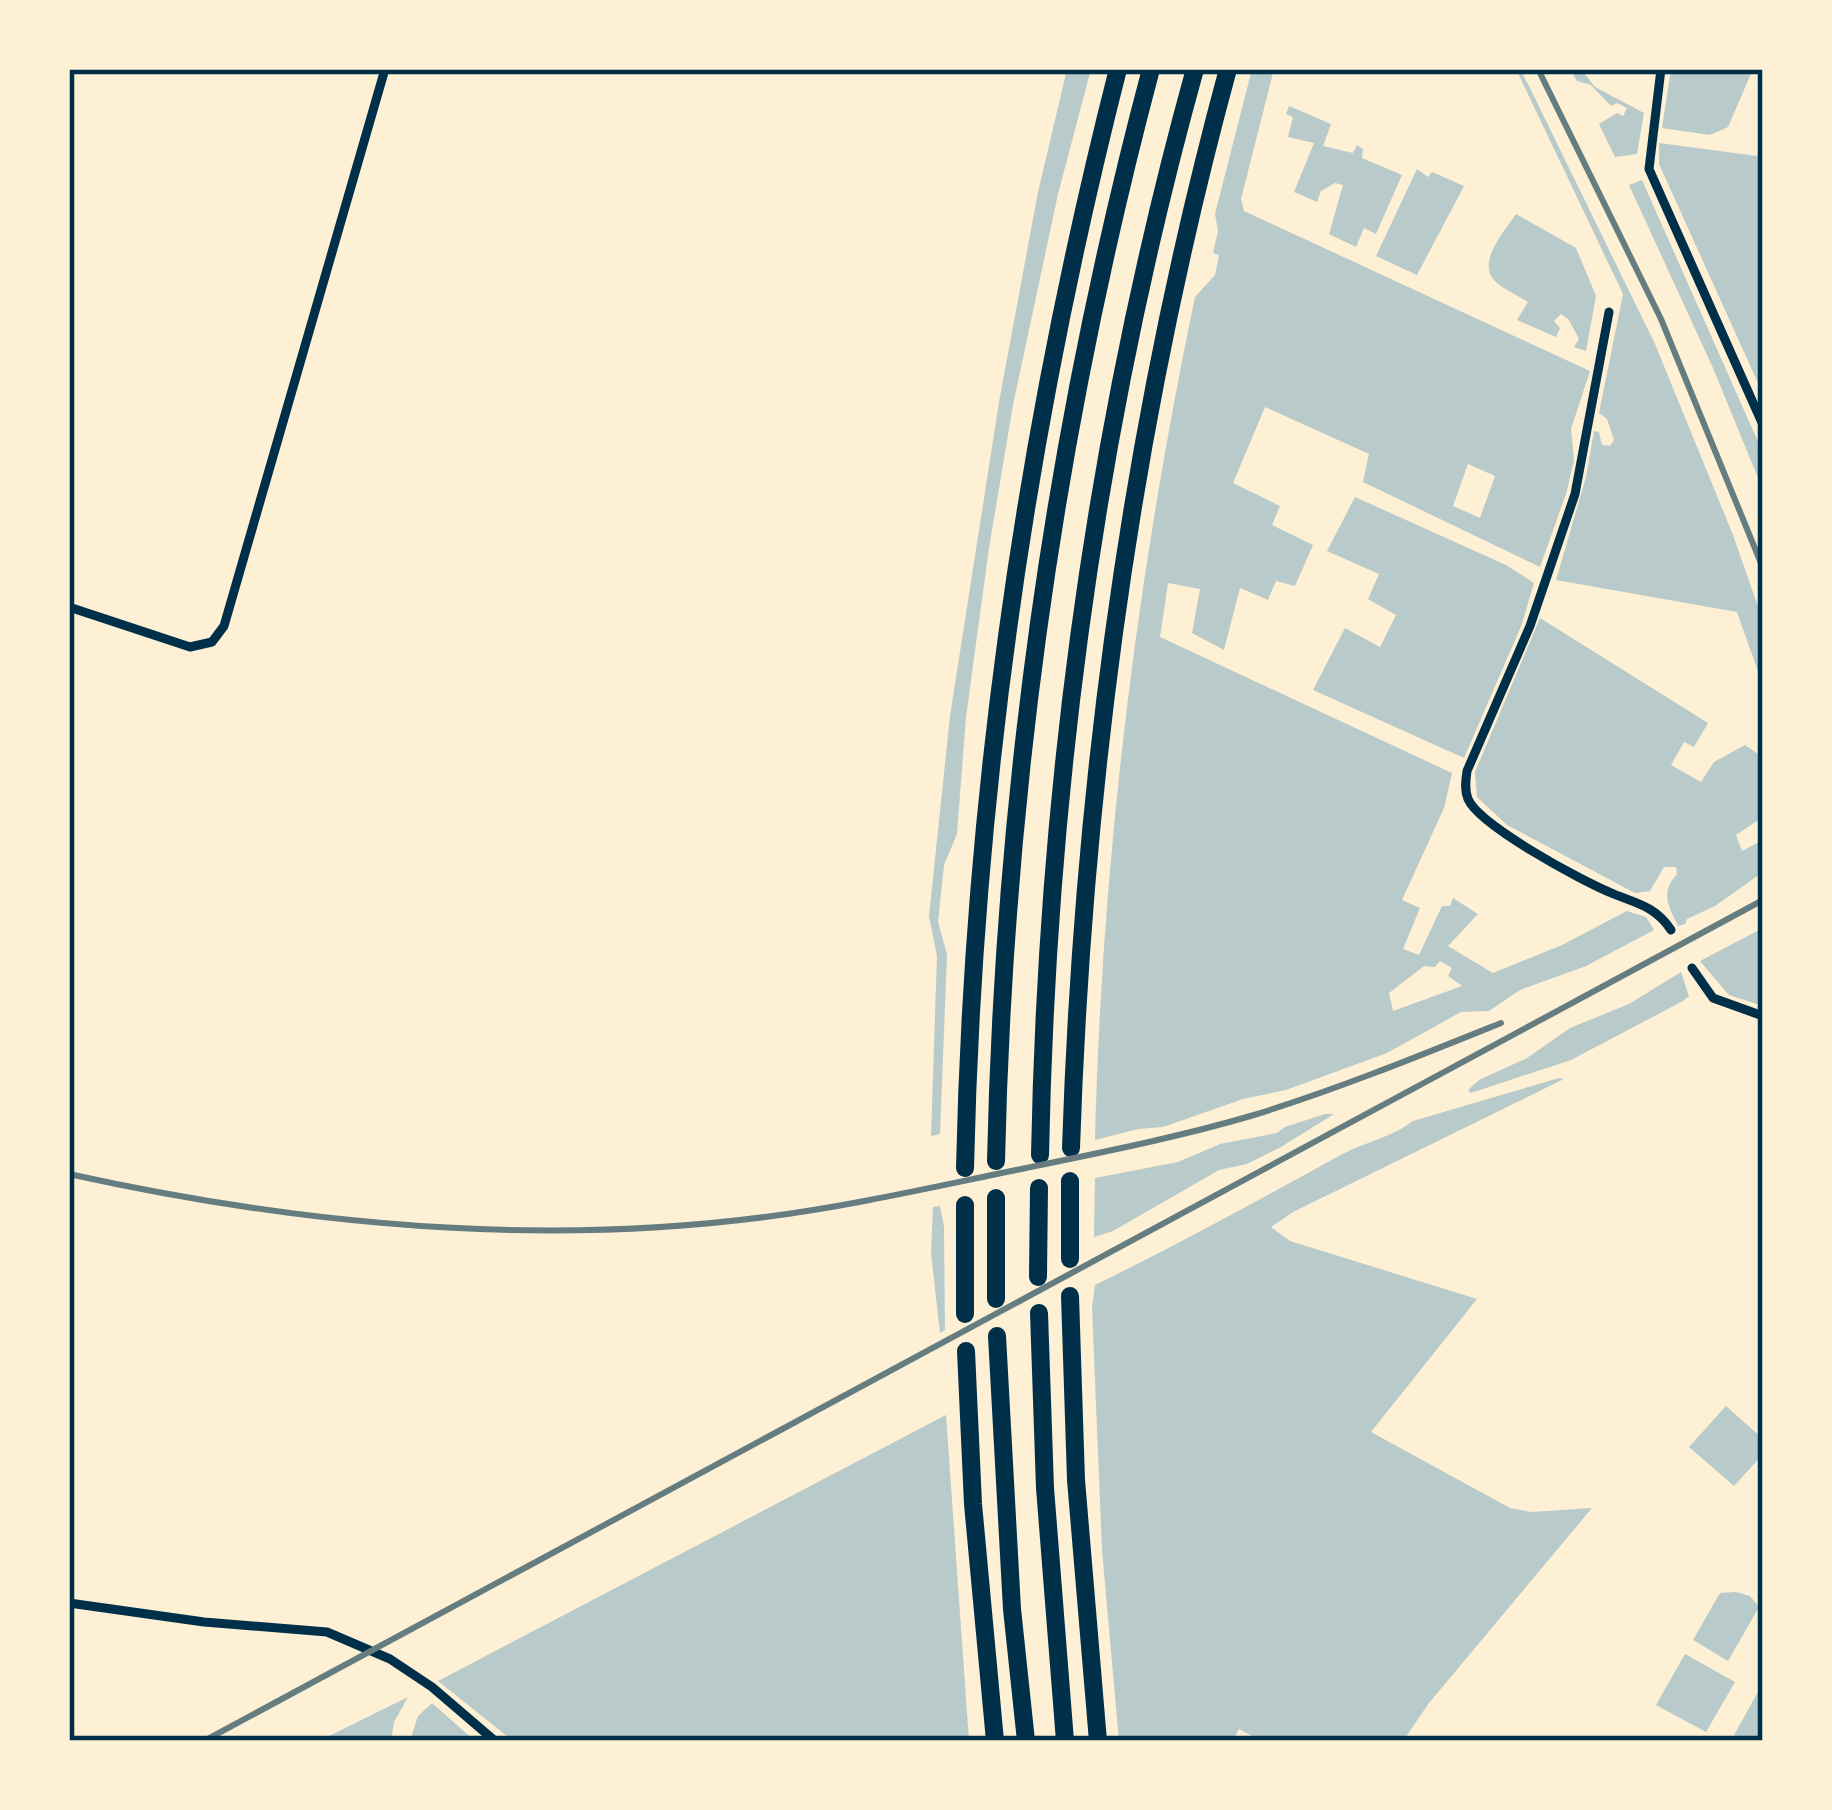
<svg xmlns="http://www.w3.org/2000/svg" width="1832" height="1810" viewBox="0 0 1832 1810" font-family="Signika,sans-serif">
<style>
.green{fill:#b9caca;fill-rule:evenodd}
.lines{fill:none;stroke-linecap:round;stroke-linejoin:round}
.minor{stroke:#003049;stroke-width:9}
.motorway{stroke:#003049;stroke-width:18}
.rail{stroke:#657d81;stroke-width:6}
.neatline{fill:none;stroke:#003049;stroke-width:4.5}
</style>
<rect width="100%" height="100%" fill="#fdf0d5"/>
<g class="green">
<path d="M1067,69H1091L1058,194L1013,405L989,548L966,717L957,834L944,865L938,922L947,954L940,1134L931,1136L937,956L929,916L950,716L999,402L1038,192Z"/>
<path d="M1252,69H1274L1241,199L1244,211L1590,371L1571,429L1574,460L1566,494L1540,567L1363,482L1369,454L1265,407L1233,483L1280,506L1272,525L1313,545L1295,586L1276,581L1268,600L1240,588L1224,650L1192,633L1200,589L1168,583L1160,637L1452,773L1444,808L1402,900L1420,908L1403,949L1419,955L1442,906H1450L1453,898L1478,914L1448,946L1493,973L1562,945L1627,911L1646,917L1654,930L1586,966L1520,990L1489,1011L1461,1012L1387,1053L1286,1090L1243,1099L1163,1127L1138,1129L1095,1140C1102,856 1137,575 1195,297L1215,275L1219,255L1213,253L1218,231L1215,214ZM1468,464L1495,476L1480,518L1453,506ZM1440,961L1452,968L1448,976L1462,986L1393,1011L1389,993L1424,966L1435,967Z"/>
<path d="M1516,69H1520L1529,86L1655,344L1733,535L1763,621V686L1737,612L1556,580L1586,477L1594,431L1599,432L1602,445L1610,446L1614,440L1607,419L1599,413L1623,294Z"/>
<path d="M1570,69H1581L1595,87L1644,113L1637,154L1615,157L1599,124L1617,113L1623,116L1627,108L1617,103L1611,106L1591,85L1577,81Z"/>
<path d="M1671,69H1753L1728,127L1710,135L1662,128Z"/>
<path d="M1289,106L1331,124L1323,146L1353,153L1357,145L1363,149L1362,158L1402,175L1376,234L1364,228L1356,247L1329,234L1343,185L1335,183L1321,191L1317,202L1294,192L1314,143L1288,137L1293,117L1286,114Z"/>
<path d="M1659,143L1757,156L1763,143V394L1659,164Z"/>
<path d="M1417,169L1428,177L1432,172L1464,186L1417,275L1376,256Z"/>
<path d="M1642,180L1763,453V490L1713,368L1629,185Z"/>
<path d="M1516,214L1576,248L1596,296L1586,351L1574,347L1579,339L1569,320L1561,314L1554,321L1560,328L1556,337L1517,320L1528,302C1518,295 1500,288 1493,279C1478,260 1506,229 1516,214Z"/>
<path d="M1355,497L1506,565L1534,583L1522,624L1464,758L1313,690L1345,628L1380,647L1396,615L1368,599L1379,574L1327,551Z"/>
<path d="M1540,618L1708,723L1694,747L1684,742L1671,765L1701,782L1714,762L1745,745L1763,757V822L1760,819L1736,835L1742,851L1763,840V872L1715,906L1687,919L1685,924L1678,926C1668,905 1660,893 1677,874L1676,867H1664L1650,891L1635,893L1507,825L1477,797L1475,772Z"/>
<path d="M1763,928V1006L1729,995L1700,961Z"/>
<path d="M1681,972L1689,996L1683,1001L1571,1060L1471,1093L1468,1090L1479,1080L1527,1058L1570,1028L1629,1004Z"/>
<path d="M1559,1078L1564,1079L1293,1212L1271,1227L1290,1241L1477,1299L1371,1432L1510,1508L1531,1512L1592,1508L1429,1703L1403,1741H1261L1239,1729L1233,1741H1119L1102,1550L1092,1307L1095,1285C1177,1245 1257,1201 1337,1157C1361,1143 1391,1138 1413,1121Z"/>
<path d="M1325,1114H1334L1281,1147L1247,1164L1219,1170L1113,1231L1094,1237L1095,1178L1178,1162L1220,1144L1277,1133L1285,1127Z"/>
<path d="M940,1206L944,1227L945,1330L940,1333L931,1253L933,1207Z"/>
<path d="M1726,1406L1763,1439V1454L1734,1486L1689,1447Z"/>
<path d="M946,1415L969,1741H513L438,1681Z"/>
<path d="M1736,1592L1750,1596L1759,1607L1728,1661L1693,1640L1720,1593Z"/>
<path d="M1685,1654L1735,1682L1706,1732L1656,1705Z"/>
<path d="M1763,1683V1741H1745L1734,1735Z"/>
<path d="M408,1697L394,1722L391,1741H319Z"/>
<path d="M432,1703L475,1741H410L418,1716Z"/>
</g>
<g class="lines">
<g class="minor">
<path d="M1661,69L1649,169L1763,425"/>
<path d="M1609,312L1575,494L1530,626L1467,771C1466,780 1464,789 1468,799C1479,825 1580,880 1609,892C1634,903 1655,905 1671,930"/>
<path d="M69,607L190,647L212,642L224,626L385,69"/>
<path d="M1692,968L1713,998L1763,1016"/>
<path d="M69,1603L204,1622L327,1632L390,1659L432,1687L495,1741"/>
</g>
<g class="motorway">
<path d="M1071,1148C1083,782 1132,422 1228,69"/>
<path d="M1040,1155C1047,789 1097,422 1195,69"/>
<path d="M996,1161C1004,793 1056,426 1151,69"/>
<path d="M965,1168C973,796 1026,430 1118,69"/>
<path d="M996,1198V1299"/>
<path d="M965,1205V1314"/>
<path d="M1070,1259V1181"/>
<path d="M1038,1277L1039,1188"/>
<path d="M1070,1296L1076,1480L1098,1741"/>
<path d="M1039,1313L1045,1488L1065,1741"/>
<path d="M997,1336L1012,1609L1026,1741"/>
<path d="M966,1351L973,1504L995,1741"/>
</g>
<g class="rail">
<path d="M1538,69L1661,319L1763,568"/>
<path d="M69,1174C295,1224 534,1247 765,1217C843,1207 920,1190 997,1174C1083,1156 1169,1140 1254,1115C1338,1089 1419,1056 1501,1023"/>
<path d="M204,1741L1763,900"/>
</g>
</g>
<rect width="1832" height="1810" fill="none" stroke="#fdf0d5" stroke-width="144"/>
<rect x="72" y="72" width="1688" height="1666" class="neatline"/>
</svg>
